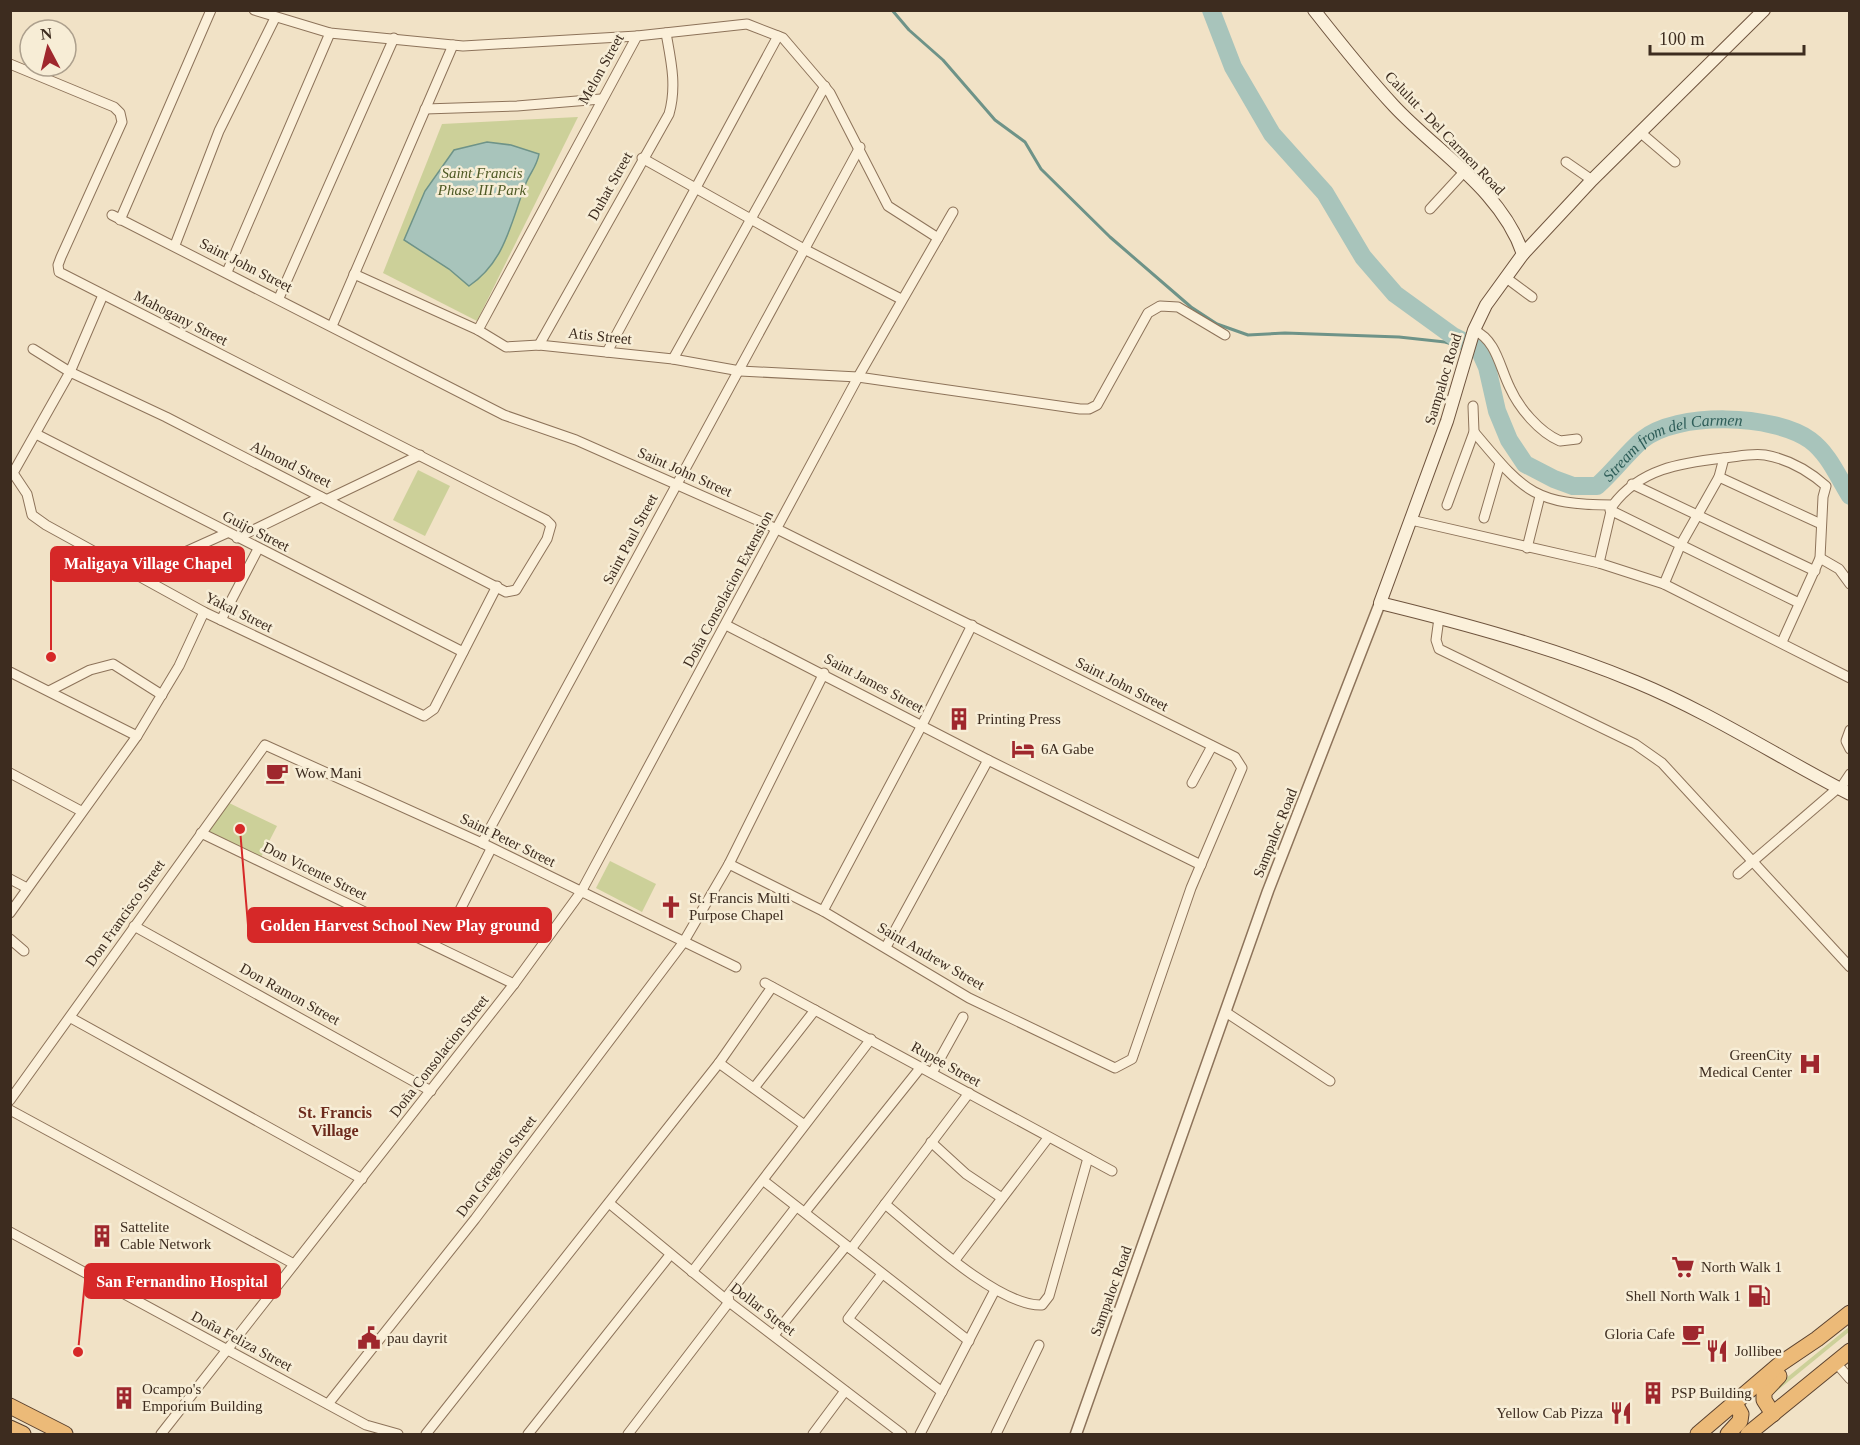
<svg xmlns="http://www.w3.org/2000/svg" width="1860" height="1445" viewBox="0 0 1860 1445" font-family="'Times New Roman',serif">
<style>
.green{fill:#ccd099}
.water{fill:#a8c4bb;stroke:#6e9388;stroke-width:1.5}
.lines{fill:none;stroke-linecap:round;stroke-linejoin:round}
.stream{stroke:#6e9388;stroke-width:3}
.river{stroke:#a8c4bb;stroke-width:18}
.minor-casing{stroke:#8d735a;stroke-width:11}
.tertiary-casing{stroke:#8d735a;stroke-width:13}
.secondary-casing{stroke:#6f543e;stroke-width:14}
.trunk-casing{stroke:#5b422f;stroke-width:17}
.minor{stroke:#fbf0da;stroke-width:9}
.tertiary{stroke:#fbf0da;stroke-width:10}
.secondary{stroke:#fbf0da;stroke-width:12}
.trunk{stroke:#ecba78;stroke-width:15}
.labels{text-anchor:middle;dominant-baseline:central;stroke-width:5;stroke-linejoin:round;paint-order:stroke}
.street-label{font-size:15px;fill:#3d2c1f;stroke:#f7edd6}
.park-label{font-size:15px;font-style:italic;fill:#4f5a25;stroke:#f7edd6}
.poi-label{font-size:15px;fill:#3d2c1f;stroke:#f7edd6;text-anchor:start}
.water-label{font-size:16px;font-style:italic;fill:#2e5d58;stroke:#f7edd6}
.neighbourhood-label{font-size:16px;font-weight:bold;fill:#6c2a1c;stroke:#f7edd6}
.leader{fill:none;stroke:#d62828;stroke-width:2}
.callout-dot{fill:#d62828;stroke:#f7edd6;stroke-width:2}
.callout{fill:#d62828;stroke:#d62828;stroke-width:2}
.callout-label{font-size:16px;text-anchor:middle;font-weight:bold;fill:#fff}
</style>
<rect width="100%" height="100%" fill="#f1e2c6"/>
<g class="green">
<path d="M578,117L477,321L383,273L442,124Z"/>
<path d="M418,470L450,486L425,536L393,520Z"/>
<path d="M225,801L277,826L260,859L203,831Z"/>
<path d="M610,861L656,884L642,912L596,888Z"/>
<path d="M1849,1327V1332L1772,1395L1769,1392Z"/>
</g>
<path class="water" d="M487,142L511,145L539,154C537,166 530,173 526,183C511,221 506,261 469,286L449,269L404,240L425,191L454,150Z"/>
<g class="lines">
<path class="stream" d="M892,10L909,30L943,60L995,120L1025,142L1041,169L1110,237L1191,307L1217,324L1248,335L1285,333L1399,337L1445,342L1465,348"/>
<path class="river" id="s1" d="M1211,10L1233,67L1272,134L1325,193L1363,257L1395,294L1453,336L1479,349L1487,367L1497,411L1509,440L1525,464L1554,479L1573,486H1597C1613,472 1626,454 1642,440C1677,411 1774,414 1810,440C1829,454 1838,477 1850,496"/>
<g class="minor-casing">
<g id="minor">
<path d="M254,10L330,33L463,46L637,36"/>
<path d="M10,64L114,107L120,113L122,122L61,257L58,265L59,272L546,520L551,525L547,539L516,590L506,592L166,417L70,372L33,349"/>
<path d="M425,109L517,106L601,99"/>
<path d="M1641,133L1675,162"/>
<path d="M642,158L804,249L901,299"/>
<path d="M1566,162L1592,180"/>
<path d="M1430,209L1464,172"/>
<path d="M112,215L504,415L576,440L777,529L1235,757L1242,768L1191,888L1132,1059L1115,1068L969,998L823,911L729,864"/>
<path d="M120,220L211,10"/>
<path d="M175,245L219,131L275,18"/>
<path d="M227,272L330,33"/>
<path d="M354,274L478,330L506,347L539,345L673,359L740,371L858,377L1080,409H1089L1097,405L1148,313L1160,306L1178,307L1225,335"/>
<path d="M1505,277L1532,297"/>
<path d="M103,295L70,372L13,473L27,494L32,515L46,525L204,612L424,716L434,709L497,586"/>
<path d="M279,298L394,38"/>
<path d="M332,326L453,45"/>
<path d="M478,330L637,36L747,24L783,38L830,93L888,206L938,238"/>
<path d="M1474,330C1497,341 1499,366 1510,388C1519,408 1539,432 1560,441L1577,439"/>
<path d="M539,345L669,114C677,86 671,61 666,33"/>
<path d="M607,352L778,36"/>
<path d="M673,359L825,86"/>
<path d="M1474,432C1523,490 1532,505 1613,505C1640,469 1680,463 1723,458C1736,457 1751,453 1765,455C1788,459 1809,471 1826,486L1823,497L1820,558L1782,642"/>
<path d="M36,434L463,652"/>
<path d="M1719,477L1821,524"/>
<path d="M1632,484L1815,571"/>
<path d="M328,499L420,455"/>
<path d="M1447,505L1474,432L1473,406"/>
<path d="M1610,510L1799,603"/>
<path d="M1484,518L1500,463"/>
<path d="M1411,520L1599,563L1664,584L1850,678"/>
<path d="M237,538L321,497"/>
<path d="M1527,548L1540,496"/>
<path d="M1820,558L1839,569L1850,584"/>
<path d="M1599,563L1612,507"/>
<path d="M136,574L227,533"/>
<path d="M1664,584L1680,546L1719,477L1724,458"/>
<path d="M1439,618L1436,640L1439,649L1635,744L1662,763L1850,967"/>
<path d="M221,620L258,549"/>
<path d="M726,625L988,760L1201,865"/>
<path d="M10,672L137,736"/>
<path d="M51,690L90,670L113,664L162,695"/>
<path d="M1850,730L1846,741L1850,749"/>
<path d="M10,773L81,811"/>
<path d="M1192,783L1212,746"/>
<path d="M1840,789L1850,774"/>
<path d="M201,833L514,984"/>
<path d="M482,843L860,147"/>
<path d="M1738,874L1838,788"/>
<path d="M10,879L27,888"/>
<path d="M460,910L491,849"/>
<path d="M823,911L922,725L972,625"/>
<path d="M10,913L137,736L179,666L204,612"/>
<path d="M134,926L431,1091"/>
<path d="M10,939L24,951"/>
<path d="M886,947L988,760"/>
<path d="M765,983L1112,1171"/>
<path d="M1227,1013L1330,1081"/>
<path d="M71,1018L362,1179"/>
<path d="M719,1063L803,1124"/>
<path d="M932,1073L963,1017"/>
<path d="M754,1088L815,1010"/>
<path d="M10,1100L265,745L482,843L736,967"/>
<path d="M10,1110L294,1264"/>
<path d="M931,1142L966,1174L1002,1198"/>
<path d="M764,1181L969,1341"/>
<path d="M609,1203L729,1302L902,1434"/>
<path d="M885,1204C919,1232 999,1307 1042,1305L1049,1296L1088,1158"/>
<path d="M805,1212L921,1067"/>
<path d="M10,1232L366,1425L398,1434"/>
<path d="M851,1249L969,1093"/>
<path d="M955,1260L1048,1138"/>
<path d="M692,1272L871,1039"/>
<path d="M882,1274L848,1319L942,1392"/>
<path d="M774,1335L846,1246"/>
<path d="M1836,1363L1850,1379"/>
<path d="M328,1404L475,1219L683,943L729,864L824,673"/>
<path d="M161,1434L514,984L581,892L858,377L953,212"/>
<path d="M426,1434L719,1063L772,987"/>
<path d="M528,1434L670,1255"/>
<path d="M628,1434L729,1302L728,1295L796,1207"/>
<path d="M813,1434L845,1391"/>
<path d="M920,1434L995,1290"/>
<path d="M996,1434L1039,1345"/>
</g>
</g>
<g class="tertiary-casing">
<path id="tertiary" d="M1076,1434L1268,891L1380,603"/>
</g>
<g class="secondary-casing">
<g id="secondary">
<path d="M1314,10C1340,43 1366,76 1394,106C1437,152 1502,191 1523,254"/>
<path d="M1764,10L1592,180L1523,254L1486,305L1474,330L1447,421L1380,603C1466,624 1554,648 1636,682C1711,713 1778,757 1850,794"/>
</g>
</g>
<g class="trunk-casing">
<g id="trunk">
<path d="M10,1406L65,1434"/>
<path d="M1773,1414L1764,1400V1392L1779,1376"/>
<path d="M10,1428L23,1434"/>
<path d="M1698,1434L1780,1364L1817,1339L1850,1313"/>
<path d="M1728,1434L1740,1421L1741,1414L1734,1402"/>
<path d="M1748,1434L1850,1351"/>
</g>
</g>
<use href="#minor" class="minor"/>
<use href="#tertiary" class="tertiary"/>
<use href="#secondary" class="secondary"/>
<use href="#trunk" class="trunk"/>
</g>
<defs>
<g id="building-bare" transform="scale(1.8)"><path d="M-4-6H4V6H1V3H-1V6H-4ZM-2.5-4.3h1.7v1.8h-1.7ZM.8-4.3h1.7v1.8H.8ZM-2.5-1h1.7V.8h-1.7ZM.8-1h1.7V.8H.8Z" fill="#9f272d" stroke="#f7edd6" stroke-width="2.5" paint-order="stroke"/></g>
<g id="hotel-bare" transform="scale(1.8)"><path d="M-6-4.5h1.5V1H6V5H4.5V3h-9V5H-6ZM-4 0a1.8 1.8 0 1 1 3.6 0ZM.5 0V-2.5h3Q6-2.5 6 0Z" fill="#9f272d" stroke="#f7edd6" stroke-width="2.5" paint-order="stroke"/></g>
<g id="cafe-bare" transform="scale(1.8)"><path d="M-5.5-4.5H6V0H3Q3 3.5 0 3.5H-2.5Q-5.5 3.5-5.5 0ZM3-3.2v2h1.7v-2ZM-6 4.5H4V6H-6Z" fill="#9f272d" stroke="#f7edd6" stroke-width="2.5" paint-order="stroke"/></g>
<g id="church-bare" transform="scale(1.8)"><path d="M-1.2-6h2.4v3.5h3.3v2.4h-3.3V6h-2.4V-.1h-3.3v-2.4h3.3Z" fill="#9f272d" stroke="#f7edd6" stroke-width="2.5" paint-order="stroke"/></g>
<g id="hospital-bare" transform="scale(1.8)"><path d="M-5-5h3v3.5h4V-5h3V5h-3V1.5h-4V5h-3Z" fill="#9f272d" stroke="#f7edd6" stroke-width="2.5" paint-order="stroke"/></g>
<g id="supermarket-bare" transform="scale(1.8)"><path d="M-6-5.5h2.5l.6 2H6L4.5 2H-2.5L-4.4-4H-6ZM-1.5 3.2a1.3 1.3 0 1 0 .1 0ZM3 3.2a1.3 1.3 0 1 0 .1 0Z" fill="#9f272d" stroke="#f7edd6" stroke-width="2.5" paint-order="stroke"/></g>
<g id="fuel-bare" transform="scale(1.8)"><path d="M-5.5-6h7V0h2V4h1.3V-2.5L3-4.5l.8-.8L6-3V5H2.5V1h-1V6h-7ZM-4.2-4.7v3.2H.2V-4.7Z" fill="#9f272d" stroke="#f7edd6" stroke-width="2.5" paint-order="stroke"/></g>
<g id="civic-bare" transform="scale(1.8)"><path d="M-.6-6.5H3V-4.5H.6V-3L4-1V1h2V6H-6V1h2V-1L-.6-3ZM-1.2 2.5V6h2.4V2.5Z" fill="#9f272d" stroke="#f7edd6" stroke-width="2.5" paint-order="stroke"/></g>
<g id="restaurant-bare" transform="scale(1.8)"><path d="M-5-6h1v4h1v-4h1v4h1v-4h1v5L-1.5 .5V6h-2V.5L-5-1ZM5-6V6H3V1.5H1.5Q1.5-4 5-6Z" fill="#9f272d" stroke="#f7edd6" stroke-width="2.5" paint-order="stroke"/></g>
</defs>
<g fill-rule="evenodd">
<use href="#building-bare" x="959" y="719"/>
<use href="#hotel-bare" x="1023" y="749"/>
<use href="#cafe-bare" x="277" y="773"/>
<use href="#church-bare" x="671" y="907"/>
<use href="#hospital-bare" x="1810" y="1064"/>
<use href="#building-bare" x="102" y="1236"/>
<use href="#supermarket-bare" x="1683" y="1267"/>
<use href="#fuel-bare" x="1759" y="1296"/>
<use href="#cafe-bare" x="1693" y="1334"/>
<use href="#civic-bare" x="369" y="1338"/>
<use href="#restaurant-bare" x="1717" y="1351"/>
<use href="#building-bare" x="1653" y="1393"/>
<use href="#building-bare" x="124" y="1398"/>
<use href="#restaurant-bare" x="1621" y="1413"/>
</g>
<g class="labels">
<g class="street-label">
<text transform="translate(601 69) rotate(-61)">Melon Street</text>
<text transform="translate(1445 133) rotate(46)">Calulut - Del Carmen Road</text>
<text transform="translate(610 186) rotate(-61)">Duhat Street</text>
<text transform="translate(246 265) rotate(27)">Saint John Street</text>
<text transform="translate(181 318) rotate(27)">Mahogany Street</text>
<text transform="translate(600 336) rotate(6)">Atis Street</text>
<text transform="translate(1443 379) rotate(-73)">Sampaloc Road</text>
<text transform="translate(291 464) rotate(26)">Almond Street</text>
<text transform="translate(685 472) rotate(24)">Saint John Street</text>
<text transform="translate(256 531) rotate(27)">Guijo Street</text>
<text transform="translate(630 539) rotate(-62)">Saint Paul Street</text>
<text transform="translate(728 589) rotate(-62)">Doña Consolacion Extension</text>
<text transform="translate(239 612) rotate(26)">Yakal Street</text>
<text transform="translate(874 683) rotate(28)">Saint James Street</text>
<text transform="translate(1122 684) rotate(27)">Saint John Street</text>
<text transform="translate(1275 833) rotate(-68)">Sampaloc Road</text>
<text transform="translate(508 840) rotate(26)">Saint Peter Street</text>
<text transform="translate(315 871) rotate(26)">Don Vicente Street</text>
<text transform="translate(125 913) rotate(-55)">Don Francisco Street</text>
<text transform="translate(931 956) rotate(30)">Saint Andrew Street</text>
<text transform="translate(290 994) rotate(29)">Don Ramon Street</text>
<text transform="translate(439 1056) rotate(-52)">Doña Consolacion Street</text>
<text transform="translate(946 1064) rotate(29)">Rupee Street</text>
<text transform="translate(496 1166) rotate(-53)">Don Gregorio Street</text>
<text transform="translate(1111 1291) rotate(-70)">Sampaloc Road</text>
<text transform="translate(763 1309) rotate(37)">Dollar Street</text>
<text transform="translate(242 1341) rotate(28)">Doña Feliza Street</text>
</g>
<g class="park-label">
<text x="482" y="173">Saint Francis<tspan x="482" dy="17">Phase III Park</tspan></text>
</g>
<g class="poi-label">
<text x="977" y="719">Printing Press</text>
<text x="1041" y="749">6A Gabe</text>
<text x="295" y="773">Wow Mani</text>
<text x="689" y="898">St. Francis Multi<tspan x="689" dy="17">Purpose Chapel</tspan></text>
<text x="1792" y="1055" text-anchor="end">GreenCity<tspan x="1792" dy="17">Medical Center</tspan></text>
<text x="120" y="1227">Sattelite<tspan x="120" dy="17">Cable Network</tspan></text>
<text x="1701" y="1267">North Walk 1</text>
<text x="1741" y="1296" text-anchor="end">Shell North Walk 1</text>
<text x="1675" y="1334" text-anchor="end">Gloria Cafe</text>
<text x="387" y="1338">pau dayrit</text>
<text x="1735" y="1351">Jollibee</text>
<text x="142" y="1389">Ocampo's<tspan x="142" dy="17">Emporium Building</tspan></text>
<text x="1671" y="1393">PSP Building</text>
<text x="1603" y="1413" text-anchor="end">Yellow Cab Pizza</text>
</g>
<g class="water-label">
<text stroke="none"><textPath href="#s1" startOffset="734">Stream from del Carmen</textPath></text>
</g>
<g class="neighbourhood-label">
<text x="335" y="1112">St. Francis<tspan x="335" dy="18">Village</tspan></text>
</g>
</g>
<path class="leader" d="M51 657L51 564M240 829L248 925M78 1352L85 1281"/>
<g class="callout-dot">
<circle cx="51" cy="657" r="6"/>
<circle cx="240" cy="829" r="6"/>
<circle cx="78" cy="1352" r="6"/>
</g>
<g class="callout">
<rect x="51" y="547" width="193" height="34" rx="6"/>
<rect x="248" y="908" width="303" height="34" rx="6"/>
<rect x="85" y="1264" width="195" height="34" rx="6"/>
</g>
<g class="callout-label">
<text x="148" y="569">Maligaya Village Chapel</text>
<text x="400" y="931">Golden Harvest School New Play ground</text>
<text x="182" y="1287">San Fernandino Hospital</text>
</g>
<rect width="1860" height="1445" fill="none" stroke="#3d2c1f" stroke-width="24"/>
<g transform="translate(48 48) rotate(353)"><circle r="28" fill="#f7edd6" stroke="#ada08d" stroke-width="1.5"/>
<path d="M0-4.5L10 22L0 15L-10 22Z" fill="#9f272d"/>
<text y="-9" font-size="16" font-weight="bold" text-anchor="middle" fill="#3d2c1f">N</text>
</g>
<path d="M1650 45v9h154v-9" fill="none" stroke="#3d2c1f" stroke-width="3"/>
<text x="1659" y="45" font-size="18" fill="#3d2c1f" stroke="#f7edd6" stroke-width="4.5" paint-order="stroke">100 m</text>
</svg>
